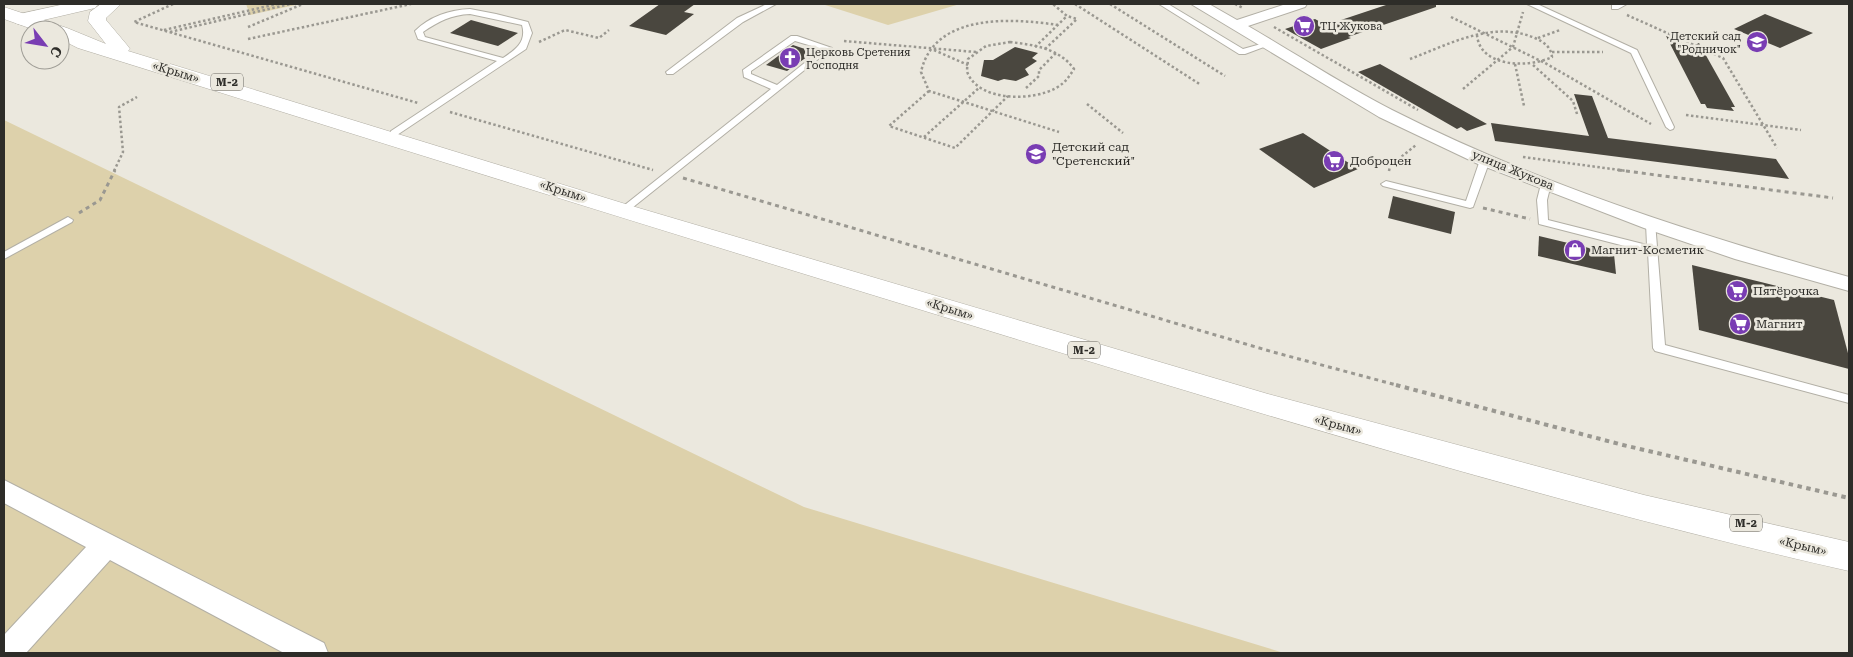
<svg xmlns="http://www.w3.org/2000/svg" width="1853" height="657" viewBox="0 0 1853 657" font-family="'Roboto Serif',serif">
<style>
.green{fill:#ddd1ab}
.building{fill:#4a473f}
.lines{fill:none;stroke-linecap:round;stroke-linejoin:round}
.service-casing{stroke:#b2afa5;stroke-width:2}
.minor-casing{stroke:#b2afa5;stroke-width:2}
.tertiary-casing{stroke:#b2afa5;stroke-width:1}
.trunk-casing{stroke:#b2afa5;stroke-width:1}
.path-far2{stroke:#9a9891;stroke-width:2.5;stroke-dasharray:2.5 2.5;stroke-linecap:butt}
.path-far1{stroke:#9a9891;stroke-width:3;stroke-dasharray:4 4;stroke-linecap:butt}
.path{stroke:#9a9891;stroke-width:4;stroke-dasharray:4.5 4.5;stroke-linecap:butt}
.service{fill:#fff;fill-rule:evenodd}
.minor{fill:#fff;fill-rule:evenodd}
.tertiary{fill:#fff;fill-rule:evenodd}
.trunk{fill:#fff;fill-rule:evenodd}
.labels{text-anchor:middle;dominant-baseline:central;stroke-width:5;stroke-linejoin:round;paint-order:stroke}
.far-poi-label{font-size:11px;fill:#2e2d29;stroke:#ebe8de;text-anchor:start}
.shield{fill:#ebe8de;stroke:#67655f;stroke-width:1}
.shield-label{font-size:11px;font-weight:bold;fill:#2e2d29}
.street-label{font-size:12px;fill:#2e2d29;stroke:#ebe8de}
.poi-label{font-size:12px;fill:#2e2d29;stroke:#ebe8de;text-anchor:start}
</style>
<rect width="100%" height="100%" fill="#ebe8de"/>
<g class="green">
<path d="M246,4H300L250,15Z"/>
<path d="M822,4H960L888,25Z"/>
<path d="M4,120L804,507L1284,653H4Z"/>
</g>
<g class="building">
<path d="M660,4H695L684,12L694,14L666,35L629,26Z"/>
<path d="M1389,4H1436V7L1348,37L1351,38L1321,49L1285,29L1315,19L1326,25Z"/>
<path d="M1765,14L1813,33L1780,48L1734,29Z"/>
<path d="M471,20L518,33L498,46L450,33Z"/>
<path d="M1666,36L1691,47L1699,43L1735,107H1731L1734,111L1707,108L1705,104H1701Z"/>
<path d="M793,45L814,52L787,71L766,65Z"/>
<path d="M1015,47L1038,53L1032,58L1037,61L1025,69L1029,75L1016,81L1004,79L998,81L981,76L984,60H993Z"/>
<path d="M1380,64L1453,105L1487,124L1467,131L1461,127L1457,129L1358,72Z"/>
<path d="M1574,94L1592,96L1608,138L1776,159L1789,179L1495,141L1491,123L1589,136Z"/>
<path d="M1303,133L1358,169L1314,188L1259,149Z"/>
<path d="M1393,196L1455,212L1451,234L1388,218Z"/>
<path d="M1539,236L1614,254L1616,274L1538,256Z"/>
<path d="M1692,265L1834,300L1849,357V369L1699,330Z"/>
</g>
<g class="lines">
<g class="service-casing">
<g id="service">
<path d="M767,4H776L743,22L673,74H667L666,72L737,18Z"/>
<path d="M1159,4H1168L1243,49L1268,42L1272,44L1245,54H1239Z"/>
<path d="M1527,4H1537L1637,50L1674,127L1673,129L1670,130L1666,127L1631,53Z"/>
<path d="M1617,4H1627L1618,9H1612V5Z"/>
<path d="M470,9L496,14L528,22L532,33L526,49L397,135H391V131L497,61L418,39L415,31C430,16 450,10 470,9ZM470,14L522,25C527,42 515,50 503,58L425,37L423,32C439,21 451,15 470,14Z"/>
<path d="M791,36H797L832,48L632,208H626L624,206L626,204L771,89L744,77L743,70ZM795,41L822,49L777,85L751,74V71Z"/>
<path d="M1485,157L1490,160L1473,207L1470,208L1383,186L1381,184L1386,181L1466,201L1480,160Z"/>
<path d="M1546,181L1551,184L1547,200L1548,220L1647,245L1646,224L1647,222H1655L1665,345L1849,395V403L1655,351L1653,348L1648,252L1539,224L1537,200L1541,184Z"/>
<path d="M68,217L73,220L72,222L4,259V252Z"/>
</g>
</g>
<g class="minor-casing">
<g id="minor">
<path d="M1191,4H1209L1237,20L1286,4H1307L1305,7L1248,26C1296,54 1343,85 1392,110C1536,183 1693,234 1849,277V291L1735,259L1644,228L1478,164L1379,117Z"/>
<path d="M4,480L324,643L328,653H284L110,560L26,653H4V635L86,547L4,503Z"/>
</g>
</g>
<g class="tertiary-casing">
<path id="tertiary" d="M65,4H98L95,8L22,25L15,23L13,19L15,15Z"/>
</g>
<g class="trunk-casing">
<path id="trunk" d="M101,4H121L106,18V20L127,45L130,49L128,51L632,206L1268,394L1644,495L1849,542V571C1563,506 1281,420 1000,334C692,240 385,144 78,48L60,39V30H35L4,19V7L67,28L106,44L88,21L90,12Z"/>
</g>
<g class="path-far2">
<path d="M173,4L134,22L418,103"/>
<path d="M1075,4L1201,85"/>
<path d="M1110,4L1225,76"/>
<path d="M1235,4L1243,8"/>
<path d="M1627,15L1723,58L1777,148"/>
<path d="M1451,17L1545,63L1651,124"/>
<path d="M1058,25C1011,18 934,13 921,72L929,91L1059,132"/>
<path d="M248,27L303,4"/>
<path d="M1274,27L1418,110"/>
<path d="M164,30L277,4"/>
<path d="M170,32L290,4"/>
<path d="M1538,38L1560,30"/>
<path d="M248,39L411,4"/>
<path d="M844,41L976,52"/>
<path d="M539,42L565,30L599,38L609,30"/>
<path d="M1010,42C1034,45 1059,48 1074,69C1069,77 1065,83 1056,88C1033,101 981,102 968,74C966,70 968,64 968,59L986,46Z"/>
<path d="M1035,47L1067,16L1053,4"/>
<path d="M1045,49L1077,19L1067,16"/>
<path d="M934,50L968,65"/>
<path d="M1552,52H1603"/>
<path d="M1410,59C1450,44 1492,20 1535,38C1544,42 1551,47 1552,57C1529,68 1480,68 1477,35"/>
<path d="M1515,64L1524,106"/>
<path d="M1533,65L1573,101L1577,114"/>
<path d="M1026,88L1039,76V70L1056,53"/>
<path d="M1463,89L1513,47L1523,12"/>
<path d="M929,91L889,126L955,148L1008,96"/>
<path d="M1087,104L1123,133"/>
<path d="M450,112L653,170"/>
<path d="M1686,115L1801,130"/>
<path d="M924,137L980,87"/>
<path d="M1523,157L1627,171"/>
<path d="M114,171L123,152L119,107L137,97"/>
<path d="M1389,171L1390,166L1416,145"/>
</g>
<g class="path-far1">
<path d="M1618,170L1833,198"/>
<path d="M683,178L1273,352L1400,386"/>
<path d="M1483,208L1530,219"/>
<path d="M79,213L100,200L115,170"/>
</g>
<path class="path" d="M1396,385L1623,445L1849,498"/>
<use href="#service" class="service"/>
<use href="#minor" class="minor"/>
<use href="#tertiary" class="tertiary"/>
<use href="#trunk" class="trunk"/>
</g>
<defs>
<g id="supermarket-disc" transform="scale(1.125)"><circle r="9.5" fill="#793db3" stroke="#ebe8de"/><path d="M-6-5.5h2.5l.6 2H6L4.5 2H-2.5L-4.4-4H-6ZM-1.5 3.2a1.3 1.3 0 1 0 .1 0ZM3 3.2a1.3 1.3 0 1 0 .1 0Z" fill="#fff"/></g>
<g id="school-disc" transform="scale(1.125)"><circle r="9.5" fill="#793db3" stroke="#ebe8de"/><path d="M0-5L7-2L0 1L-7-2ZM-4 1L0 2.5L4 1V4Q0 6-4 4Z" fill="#fff"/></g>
<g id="church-disc" transform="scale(1.125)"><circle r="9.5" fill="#793db3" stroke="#ebe8de"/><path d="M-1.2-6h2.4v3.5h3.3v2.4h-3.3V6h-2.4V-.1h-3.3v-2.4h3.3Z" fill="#fff"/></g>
<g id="shop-disc" transform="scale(1.125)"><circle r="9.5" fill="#793db3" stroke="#ebe8de"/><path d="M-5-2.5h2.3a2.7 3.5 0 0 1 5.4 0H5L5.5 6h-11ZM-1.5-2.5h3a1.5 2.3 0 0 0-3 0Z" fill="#fff"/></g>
</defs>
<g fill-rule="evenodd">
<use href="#supermarket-disc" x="1304" y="26"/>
<use href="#school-disc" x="1757" y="42"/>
<use href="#church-disc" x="790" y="58"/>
<use href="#school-disc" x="1036" y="154"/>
<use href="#supermarket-disc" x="1334" y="161"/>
<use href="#shop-disc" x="1575" y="250"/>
<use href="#supermarket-disc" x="1737" y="291"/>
<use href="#supermarket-disc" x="1740" y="324"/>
</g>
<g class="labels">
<g class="far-poi-label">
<text x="1320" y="26">ТЦ Жукова</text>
<text x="1741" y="36" text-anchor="end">Детский сад<tspan x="1741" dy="13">"Родничок"</tspan></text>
<text x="806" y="52">Церковь Сретения<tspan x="806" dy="13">Господня</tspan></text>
</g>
<g class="shield">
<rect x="211" y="73.5" width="32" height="17" rx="4"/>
<rect x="1068" y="341.5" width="32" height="17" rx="4"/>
<rect x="1730" y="514.5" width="32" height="17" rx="4"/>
</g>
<g class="shield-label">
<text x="227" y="82">М-2</text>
<text x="1084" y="350">М-2</text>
<text x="1746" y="523">М-2</text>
</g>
<g class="street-label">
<text transform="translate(176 72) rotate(17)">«Крым»</text>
<text transform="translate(1513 170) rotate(22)">улица Жукова</text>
<text transform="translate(563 191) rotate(18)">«Крым»</text>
<text transform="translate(950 309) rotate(17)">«Крым»</text>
<text transform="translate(1338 425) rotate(15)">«Крым»</text>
<text transform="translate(1803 546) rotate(13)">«Крым»</text>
</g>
<g class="poi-label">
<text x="1052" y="147">Детский сад<tspan x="1052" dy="14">"Сретенский"</tspan></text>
<text x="1350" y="161">Доброцен</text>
<text x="1591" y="250">Магнит-Косметик</text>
<text x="1753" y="291">Пятёрочка</text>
<text x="1756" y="324">Магнит</text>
</g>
</g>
<rect width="1853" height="657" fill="none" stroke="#2e2d29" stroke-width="10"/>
<g transform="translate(45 45) rotate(121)"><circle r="24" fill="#ebe8de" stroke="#9f9d96"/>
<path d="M0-4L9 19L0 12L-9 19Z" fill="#793db3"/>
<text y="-8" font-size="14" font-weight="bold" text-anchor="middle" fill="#2e2d29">С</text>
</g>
</svg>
